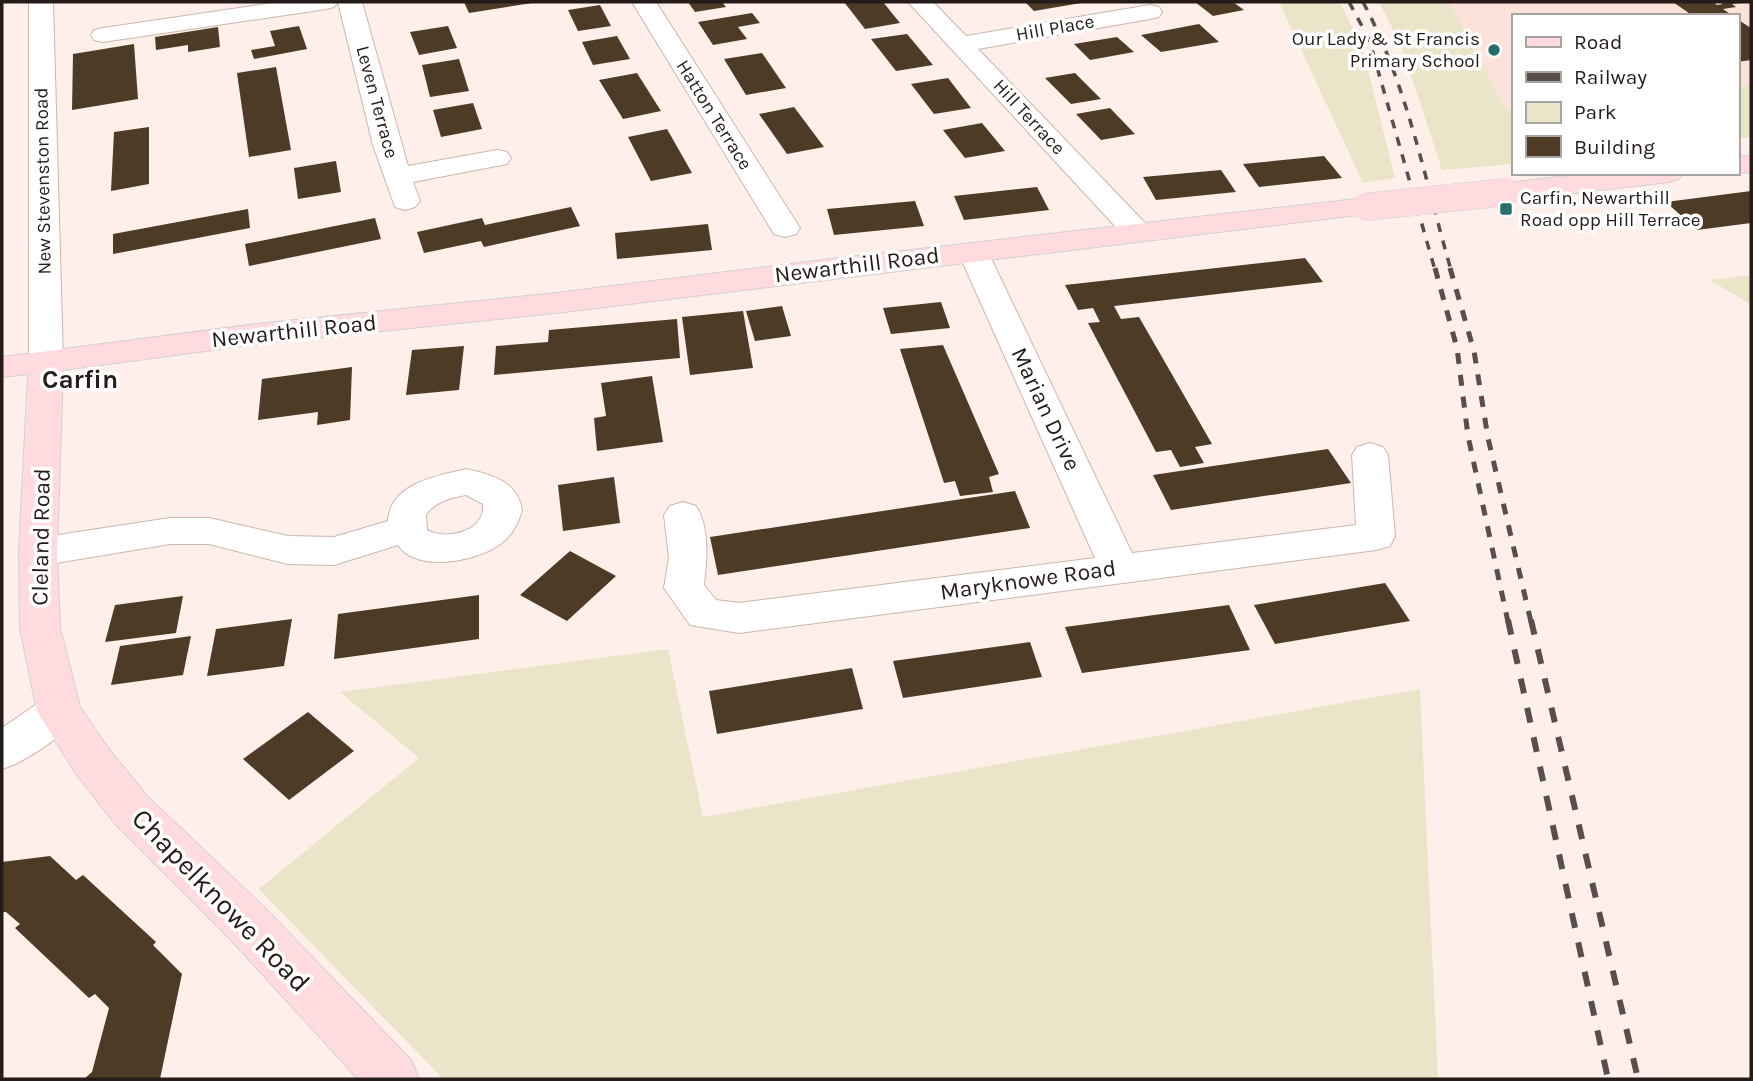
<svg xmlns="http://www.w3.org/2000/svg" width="1753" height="1081" viewBox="0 0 1753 1081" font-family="Karla,sans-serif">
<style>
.built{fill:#fce2d9}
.green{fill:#eae5c8}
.building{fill:#4e3b26}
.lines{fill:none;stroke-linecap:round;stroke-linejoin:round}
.minor-casing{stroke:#cdb5ae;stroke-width:2}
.major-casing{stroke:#d3d2d1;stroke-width:2}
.minor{fill:#fff;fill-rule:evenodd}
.major{fill:#ffdbe0;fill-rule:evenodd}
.rail-far2{stroke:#584e4b;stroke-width:3.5;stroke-dasharray:9 9;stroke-linecap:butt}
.rail-far1{stroke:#584e4b;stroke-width:5;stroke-dasharray:11 11;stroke-linecap:butt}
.rail{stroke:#584e4b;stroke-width:6;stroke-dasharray:15 15;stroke-linecap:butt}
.major-bridge-casing{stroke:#d3d2d1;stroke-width:28;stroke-linecap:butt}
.major-bridge{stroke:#ffdbe0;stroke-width:27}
.poi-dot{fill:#27706a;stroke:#fff;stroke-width:2.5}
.labels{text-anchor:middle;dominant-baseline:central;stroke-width:7;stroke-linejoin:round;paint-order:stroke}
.far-street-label{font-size:19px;fill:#251c19;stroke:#fff}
.far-poi-label{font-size:19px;fill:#251c19;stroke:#fff;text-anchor:end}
.street-label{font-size:23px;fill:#251c19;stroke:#fff}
.quarter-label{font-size:26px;font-weight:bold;fill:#251c19;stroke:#fff}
.near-street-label{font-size:28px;fill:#251c19;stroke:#fff}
</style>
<rect width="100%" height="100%" fill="#feefea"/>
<path class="built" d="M1449,2H1751V84L1737,85V16H1513V108L1506,109Z"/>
<g class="green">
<path d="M1279,2H1340L1363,50L1395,178L1363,183Z"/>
<path d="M1379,2H1449L1506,109L1513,108V164L1442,170L1401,45Z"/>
<path d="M1751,84V137L1742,138L1737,134V85Z"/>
<path d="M1751,275V305L1710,280Z"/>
<path d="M668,649L703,817L1420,689L1438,1079H443L259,889L419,758L340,692Z"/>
</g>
<g class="building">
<path d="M464,2H532V3L469,13Z"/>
<path d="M688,2H722L726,7L695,12Z"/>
<path d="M844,2H883L900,23L865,29Z"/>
<path d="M1025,2H1081V3L1034,11Z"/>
<path d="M1195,2H1233L1244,10L1213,16Z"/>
<path d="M1673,2H1713L1717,5L1723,4L1719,2L1741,3L1732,4L1736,7L1723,9L1733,16H1693Z"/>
<path d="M600,5L611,26L578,31L568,10Z"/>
<path d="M752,13L760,23L738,27L747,39L713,45L698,22Z"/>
<path d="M1737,19L1751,28V60L1737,62Z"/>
<path d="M1199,24L1219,42L1161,52L1141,35Z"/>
<path d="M299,26L307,49L254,59L251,50L275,46L270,31Z"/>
<path d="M448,26L457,48L419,55L410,32Z"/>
<path d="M218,27L220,47L188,52V45L156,50L155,37Z"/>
<path d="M907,34L933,65L896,71L871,39Z"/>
<path d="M617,36L630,59L593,65L582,42Z"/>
<path d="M1117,37L1134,52L1090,60L1074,44Z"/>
<path d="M134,44L138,99L72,110L73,54Z"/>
<path d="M762,53L786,88L746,95L724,59Z"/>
<path d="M459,59L469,91L430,97L422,65Z"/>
<path d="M276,67L291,150L249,157L237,73Z"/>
<path d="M637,73L661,111L623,119L599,80Z"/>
<path d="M1075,73L1101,99L1071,104L1045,78Z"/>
<path d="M948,78L971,108L934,114L911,84Z"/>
<path d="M473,103L482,129L441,137L433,110Z"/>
<path d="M794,107L824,147L787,154L759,114Z"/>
<path d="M1110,108L1135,134L1101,140L1076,114Z"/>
<path d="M982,123L1005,151L965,158L943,130Z"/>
<path d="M149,127V184L111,191L114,132Z"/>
<path d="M667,129L692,173L651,181L628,137Z"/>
<path d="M1324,156L1342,178L1259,187L1243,164Z"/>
<path d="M336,161L341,192L298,199L294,168Z"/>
<path d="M1221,170L1236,192L1156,200L1143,177Z"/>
<path d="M1037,187L1049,210L964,220L954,196Z"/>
<path d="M1751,191V223L1697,230L1666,202Z"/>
<path d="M915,201L924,226L834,235L827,209Z"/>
<path d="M571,207L580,226L484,247L481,241L424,253L417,232L482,218L485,225Z"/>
<path d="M248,209L250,228L113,254V234Z"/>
<path d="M375,218L381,239L249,266L245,244Z"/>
<path d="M708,224L712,250L617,259L615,233Z"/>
<path d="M1305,258L1323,282L1114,306L1121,319L1139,317L1212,444L1195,447L1204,463L1180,467L1171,450L1156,452L1088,323L1100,322L1093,308L1078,310L1065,285Z"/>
<path d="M941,302L950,328L891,334L883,308Z"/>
<path d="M782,306L791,336L755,341L746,311Z"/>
<path d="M743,311L753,368L690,375L682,317Z"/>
<path d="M677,319L680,358L494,375L496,346L548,342L549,330Z"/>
<path d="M943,345L999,474L989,477L993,492L960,496L955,481L944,483L900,349Z"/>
<path d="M464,346L459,390L406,395L412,350Z"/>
<path d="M352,367L350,420L317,425L318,412L258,420L262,379Z"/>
<path d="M652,376L663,442L597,451L594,418L606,416L601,383Z"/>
<path d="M1328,449L1351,483L1171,510L1153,475Z"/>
<path d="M614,477L620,523L563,531L558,485Z"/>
<path d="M1015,491L1030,528L718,575L710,537Z"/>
<path d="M570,551L616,576L567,621L520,595Z"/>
<path d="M1385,583L1410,621L1275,644L1254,605Z"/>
<path d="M479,595V639L334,659L338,614Z"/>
<path d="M183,596L176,633L105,642L115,605Z"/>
<path d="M1229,605L1250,650L1082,673L1065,627Z"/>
<path d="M292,619L284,666L207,676L216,629Z"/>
<path d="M191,636L183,675L111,685L120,646Z"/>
<path d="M1030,642L1042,677L903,698L893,661Z"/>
<path d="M852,668L863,709L717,734L709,691Z"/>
<path d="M308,712L354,751L289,800L243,759Z"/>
<path d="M50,856L76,880L83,875L156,942L153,945L182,974L160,1079H84L92,1072L109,1008L95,994L89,998L15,928L20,924L6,912H2V862Z"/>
</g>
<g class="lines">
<g class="minor-casing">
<g id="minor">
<path d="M29,2H53L63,361L58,368L46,371L34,368L29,361Z"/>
<path d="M279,2H338L334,7L326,9L103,42L94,40L91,35L94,30L103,28Z"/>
<path d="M338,2H362L408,166L497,150L507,152L511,158L507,164L413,182L420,201L415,207L405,210L395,207L373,145Z"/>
<path d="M632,2H656L800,228L796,234L785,237L774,234Z"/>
<path d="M908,2H933L966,36L1150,5L1159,7L1162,12L1159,17L1150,19L978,49L1148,226L1152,232L1148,238L1137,241L1126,238Z"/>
<path d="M973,243L984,246L988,252L1132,553L1356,525L1352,455L1357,447L1370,443L1383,447L1388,455L1395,536L1390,546L1376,550L739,633L690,625L664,588L669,558L664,515L670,506L683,502L696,506C710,528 707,560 704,585L716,600L739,603L1095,558L958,252L962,246Z"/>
<path d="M466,469C490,474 518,481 522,510C519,522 513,534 503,542C481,561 416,574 398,545L334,565L288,564L209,544H170L38,566L24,562L19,552L24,542L38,538L170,518H209L288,536L334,537L388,521C390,483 437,476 466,469ZM466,495L483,504C486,531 447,541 427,530L426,515C435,501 451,498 466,495Z"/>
<path d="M59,694L74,699L81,711C69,733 26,762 2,769V728L44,699Z"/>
</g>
</g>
<g class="major-casing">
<g id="major">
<path d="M1751,156V172L1737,173H1736L1737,157Z"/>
<path d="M1593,173H1683L1679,179L1669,182L1507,201L1497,198L1493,192L1497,186L1507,183Z"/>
<path d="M1365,198L1375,201L1380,207L1375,213L556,313L257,344L63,370L57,552L60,628L80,707L108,748L148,797L266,909L412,1061L419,1079H358L232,941L116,825L76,774L37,711L20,628L19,552L28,374L2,377V357L257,324L556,293L831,259Z"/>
</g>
</g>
<use href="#minor" class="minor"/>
<use href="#major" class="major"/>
<g class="rail-far2">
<path d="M1349,2L1369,39L1435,270"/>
<path d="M1363,2C1407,84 1425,180 1451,270"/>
</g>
<g class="rail-far1">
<path d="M1435,268L1457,348L1468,436L1508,622"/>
<path d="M1450,268L1474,351L1488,438L1531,622"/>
</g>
<g class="rail">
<path d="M1508,620L1608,1079"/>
<path d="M1531,620L1638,1079"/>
</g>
<g class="major-bridge-casing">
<path id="major-bridge" d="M1365,207L1507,192"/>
</g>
<use href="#major-bridge" class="major-bridge"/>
</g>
<g class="poi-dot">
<circle cx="1494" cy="50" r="7"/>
<rect x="1499" y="202" width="14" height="14" rx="3.5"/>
</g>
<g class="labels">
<g class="far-street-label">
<text transform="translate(1055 28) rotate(-10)">Hill Place</text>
<text transform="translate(377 102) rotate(75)">Leven Terrace</text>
<text transform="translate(714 115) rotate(58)">Hatton Terrace</text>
<text transform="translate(1029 117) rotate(47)">Hill Terrace</text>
<text transform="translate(43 181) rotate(-91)">New Stevenston Road</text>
</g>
<g class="far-poi-label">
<text x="1480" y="39">Our Lady &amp; St Francis<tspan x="1480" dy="22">Primary School</tspan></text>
<text x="1520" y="198" text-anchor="start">Carfin, Newarthill<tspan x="1520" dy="22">Road opp Hill Terrace</tspan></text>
</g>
<g class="street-label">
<text transform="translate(857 265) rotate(-7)">Newarthill Road</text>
<text transform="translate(294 331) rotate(-6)">Newarthill Road</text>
<text transform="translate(1046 409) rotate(65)">Marian Drive</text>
<text transform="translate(41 537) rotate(-89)">Cleland Road</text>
<text transform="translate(1028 580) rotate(-8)">Maryknowe Road</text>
</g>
<g class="quarter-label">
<text x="80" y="379">Carfin</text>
</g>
<g class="near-street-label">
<text transform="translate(221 900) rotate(46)">Chapelknowe Road</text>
</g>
</g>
<rect width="1753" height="1081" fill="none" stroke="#251c19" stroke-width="7"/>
<rect x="1512" y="14" width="228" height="161" fill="#ffffff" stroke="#a8a4a3" stroke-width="2"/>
<rect x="1526" y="37" width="35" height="10" fill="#ffdbe0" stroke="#a8a4a3" stroke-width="2"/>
<text x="1574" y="49" font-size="21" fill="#251c19">Road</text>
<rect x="1526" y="72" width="35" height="10" fill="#584e4b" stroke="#a8a4a3" stroke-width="2"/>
<text x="1574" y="84" font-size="21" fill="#251c19">Railway</text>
<rect x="1526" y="102" width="35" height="21" fill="#eae5c8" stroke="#a8a4a3" stroke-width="2"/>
<text x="1574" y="119" font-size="21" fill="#251c19">Park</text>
<rect x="1526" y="136" width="35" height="21" fill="#4e3b26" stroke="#a8a4a3" stroke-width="2"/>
<text x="1574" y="154" font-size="21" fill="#251c19">Building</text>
</svg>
